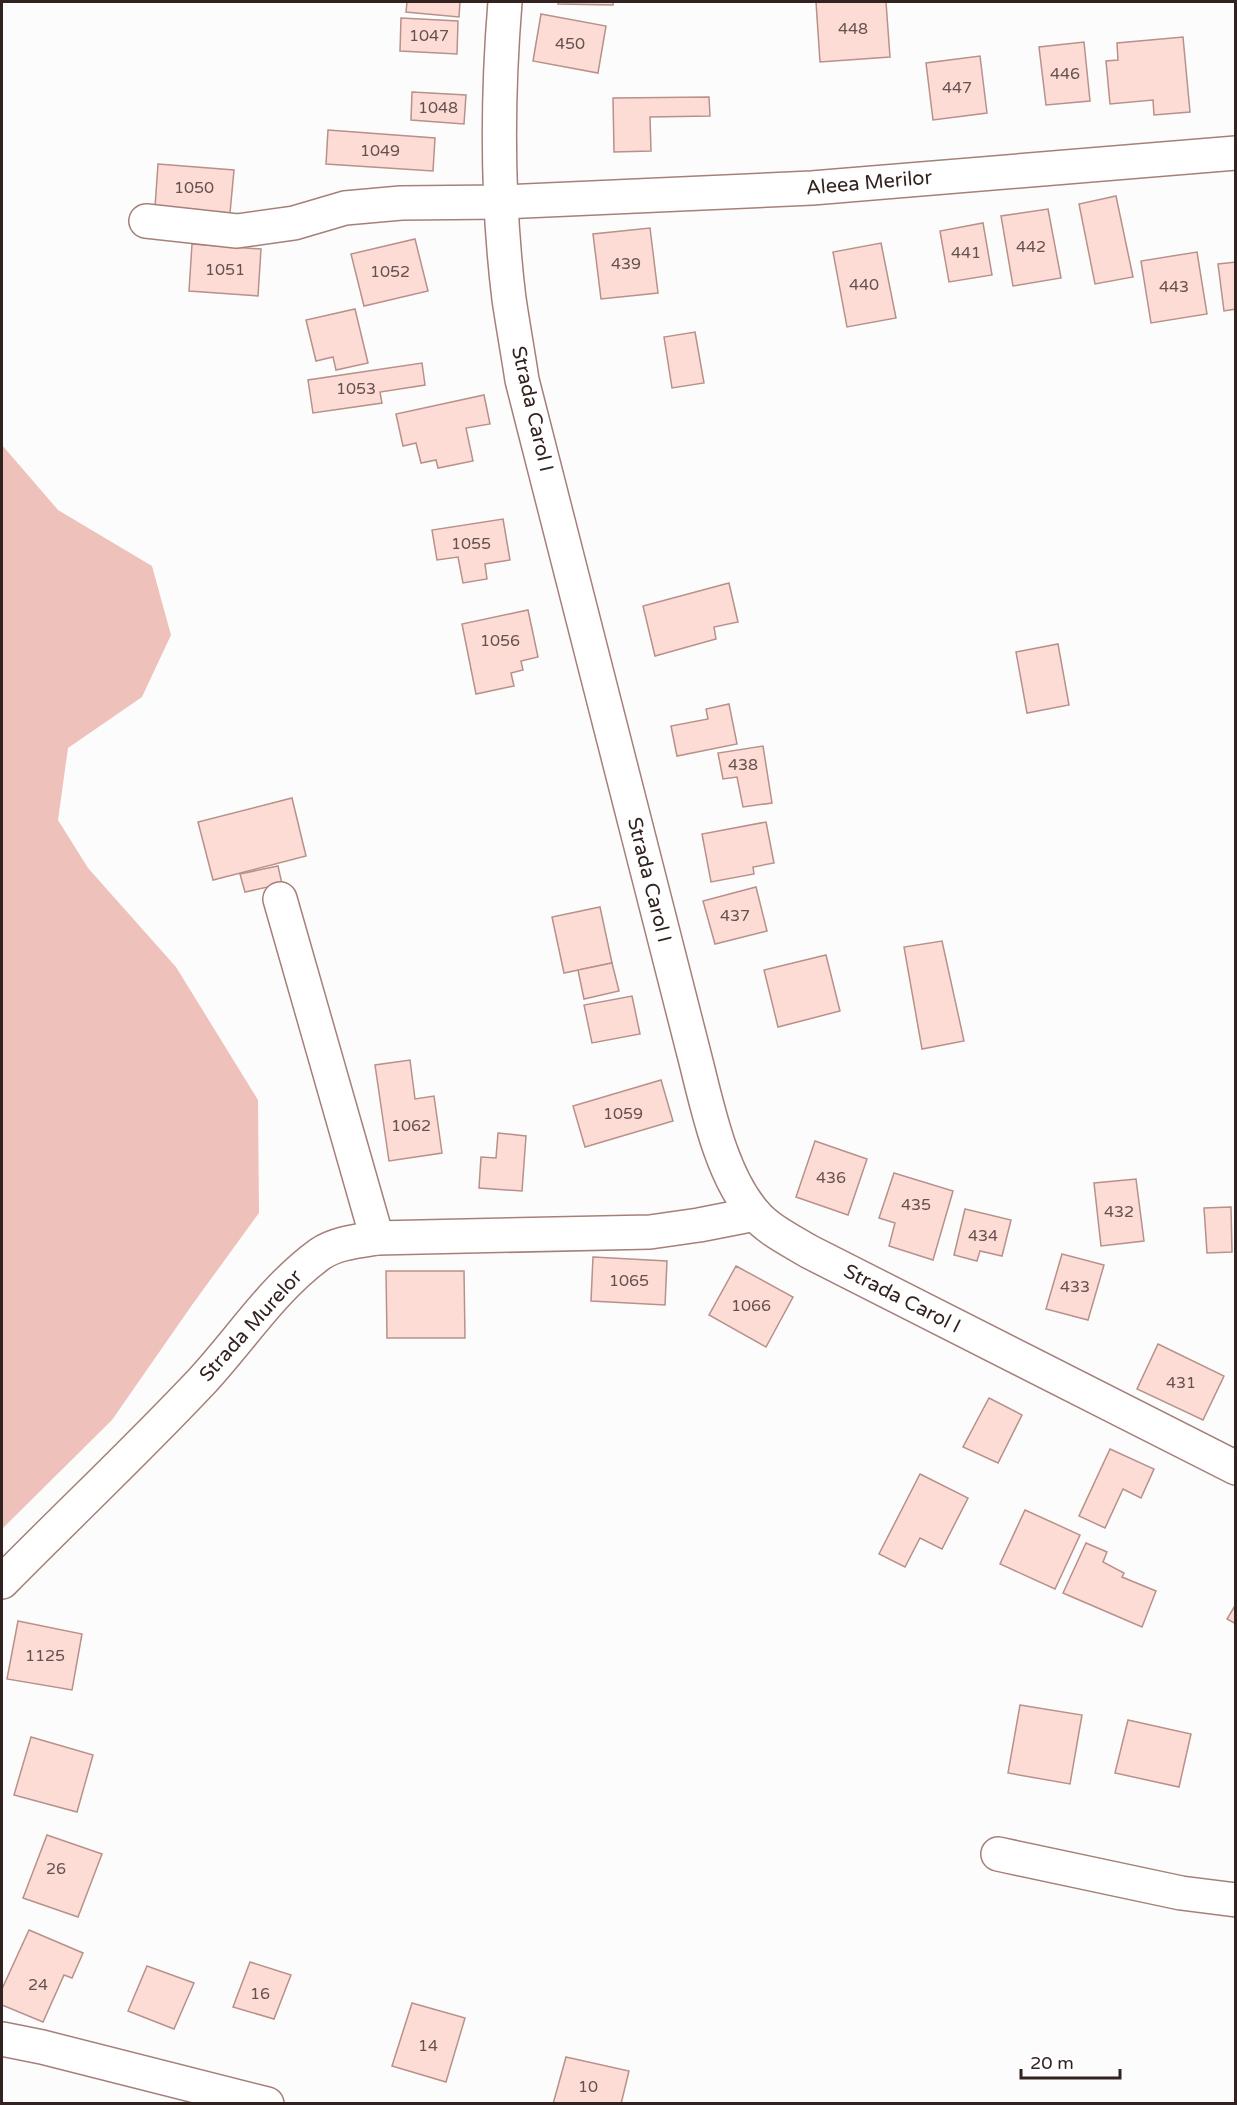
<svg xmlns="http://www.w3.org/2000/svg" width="1237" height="2105" viewBox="0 0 1237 2105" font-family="'Varela Round',sans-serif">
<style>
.green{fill:#eec2ba}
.building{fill:#fedcd6;stroke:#b7918a;stroke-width:1.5}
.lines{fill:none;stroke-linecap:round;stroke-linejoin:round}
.street-casing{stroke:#a58079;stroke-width:36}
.secondary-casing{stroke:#a58079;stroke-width:36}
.street{stroke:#fff;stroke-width:33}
.secondary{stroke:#fff;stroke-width:33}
.labels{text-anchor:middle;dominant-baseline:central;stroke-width:4.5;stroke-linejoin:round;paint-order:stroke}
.number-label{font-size:16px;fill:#65514e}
.street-label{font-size:20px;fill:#322320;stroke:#fff}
</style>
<rect width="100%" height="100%" fill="#fcfcfc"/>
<path class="green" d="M2,445L58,510L152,566L171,635L142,697L68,748L58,820L88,868L176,967L258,1100L259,1213L192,1305L112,1420L2,1529Z"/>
<g class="building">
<path d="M407,2H460L459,17L406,12Z"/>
<path d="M558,2H613V5L558,4Z"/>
<path d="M816,2H886L890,57L820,62Z"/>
<path d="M541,14L606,26L598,73L533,61Z"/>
<path d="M401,18L458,21L457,54L400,51Z"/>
<path d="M1183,37L1190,112L1154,115L1153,100L1110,104L1106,61L1118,60L1117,43Z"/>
<path d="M1084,42L1090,101L1046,105L1039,47Z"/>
<path d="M980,56L987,113L933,120L926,63Z"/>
<path d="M412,92L466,95L464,124L411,120Z"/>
<path d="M709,97L710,116L650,117L651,151L614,152L613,98Z"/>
<path d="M328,130L435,138L433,171L326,164Z"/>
<path d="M158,164L234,170L230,213L155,207Z"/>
<path d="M1116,196L1133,277L1095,284L1079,204Z"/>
<path d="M1048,209L1061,278L1013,286L1001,216Z"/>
<path d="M983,223L992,275L949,282L940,231Z"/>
<path d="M650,228L658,293L601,299L593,234Z"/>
<path d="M415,239L428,291L364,306L351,254Z"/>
<path d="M881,243L896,318L847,327L833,252Z"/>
<path d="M192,244L261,249L258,296L189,291Z"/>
<path d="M1197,252L1207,314L1151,323L1141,261Z"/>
<path d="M1236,262V309L1224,311L1218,264Z"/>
<path d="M355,309L368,363L336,370L333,357L316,361L306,320Z"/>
<path d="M695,332L704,383L672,388L664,337Z"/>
<path d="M422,363L425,385L380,392L382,403L313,413L308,380Z"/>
<path d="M484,395L490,424L466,428L473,461L438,468L436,460L421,463L416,443L403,446L396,414Z"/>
<path d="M503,519L510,560L485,564L487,579L463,583L458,557L437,560L432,530Z"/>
<path d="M729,583L738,622L714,627L716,639L655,656L643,606Z"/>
<path d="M528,610L538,657L521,661L523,670L511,673L514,686L476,694L462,624Z"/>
<path d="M1058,644L1069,705L1027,713L1016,652Z"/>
<path d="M729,704L737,744L677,756L671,726L708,719L706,709Z"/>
<path d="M763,746L772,803L743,807L737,777L723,779L718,753Z"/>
<path d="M292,798L306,856L213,880L198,822Z"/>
<path d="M766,822L774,863L753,867L754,874L711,882L702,834Z"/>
<path d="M278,866L282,884L245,892L240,874Z"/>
<path d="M756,887L767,931L715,944L703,901Z"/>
<path d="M600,907L612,963L564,973L552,917Z"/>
<path d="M942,941L964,1041L922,1049L904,947Z"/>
<path d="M826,955L840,1011L778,1027L764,970Z"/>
<path d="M612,963L619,991L584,999L578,970Z"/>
<path d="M632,996L640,1034L592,1043L584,1005Z"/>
<path d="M410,1060L415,1099L434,1096L442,1153L389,1161L375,1065Z"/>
<path d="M661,1080L673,1121L585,1147L573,1106Z"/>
<path d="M498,1133L526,1136L522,1191L479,1188L481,1157L496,1158Z"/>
<path d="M815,1141L867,1159L848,1215L796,1197Z"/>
<path d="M894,1173L953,1191L933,1260L889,1246L895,1223L879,1218Z"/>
<path d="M1136,1179L1144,1241L1101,1246L1094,1183Z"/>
<path d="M1231,1207L1232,1252L1207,1253L1204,1208Z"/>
<path d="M965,1209L1011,1220L1002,1256L980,1251L977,1261L954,1255Z"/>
<path d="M1062,1254L1104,1265L1088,1320L1046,1309Z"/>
<path d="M593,1257L667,1261L665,1305L591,1301Z"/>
<path d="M736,1266L793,1297L766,1347L709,1315Z"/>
<path d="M386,1271H464L465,1338H387Z"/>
<path d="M1158,1344L1224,1376L1203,1420L1137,1389Z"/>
<path d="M989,1398L1022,1415L998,1463L963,1447Z"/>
<path d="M1110,1449L1154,1469L1141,1498L1123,1489L1105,1528L1079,1516Z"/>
<path d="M920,1474L968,1498L942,1549L920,1538L905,1567L879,1554Z"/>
<path d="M1025,1510L1080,1535L1055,1589L1000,1564Z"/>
<path d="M1086,1543L1107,1552L1103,1562L1124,1573L1122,1577L1156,1591L1142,1627L1063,1593Z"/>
<path d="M1236,1604V1624L1227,1619Z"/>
<path d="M18,1621L82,1634L72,1690L7,1679Z"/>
<path d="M1020,1705L1082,1715L1070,1784L1008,1773Z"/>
<path d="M1128,1720L1191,1734L1179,1787L1115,1773Z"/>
<path d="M31,1737L93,1755L77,1812L14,1795Z"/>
<path d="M47,1835L102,1854L78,1917L23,1898Z"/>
<path d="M29,1930L83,1953L72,1978L64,1975L43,2022L2,2005V1989Z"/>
<path d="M250,1962L291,1975L274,2019L233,2007Z"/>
<path d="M147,1966L194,1983L174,2029L128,2011Z"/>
<path d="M412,2003L465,2018L446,2082L392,2066Z"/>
<path d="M566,2057L629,2071L621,2104H553Z"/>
</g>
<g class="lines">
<g class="street-casing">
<g id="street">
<path d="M146,221L237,231L294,223L345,208L401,203L501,202L812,188L1236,153"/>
<path d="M280,899L377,1238"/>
<path d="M2,1582C68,1515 137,1450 202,1381C241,1339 273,1288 320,1254C336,1243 358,1241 377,1238L650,1232L699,1225L755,1214"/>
<path d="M998,1854L1181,1893L1236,1900"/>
<path d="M2,2039L42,2047L267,2104"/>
</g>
</g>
<g class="secondary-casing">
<path id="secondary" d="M505,2C497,100 497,201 509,299C513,326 518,353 522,380L694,1054C707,1104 720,1174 755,1214C769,1230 790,1240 808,1251L1236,1468"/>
</g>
<use href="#street" class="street"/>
<use href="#secondary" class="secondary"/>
</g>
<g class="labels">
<g class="number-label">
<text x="853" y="29">448</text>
<text x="429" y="36">1047</text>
<text x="570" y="44">450</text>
<text x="1065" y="74">446</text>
<text x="957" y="88">447</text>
<text x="438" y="108">1048</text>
<text x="380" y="151">1049</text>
<text x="194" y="188">1050</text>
<text x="1031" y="247">442</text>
<text x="966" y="253">441</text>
<text x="626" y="264">439</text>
<text x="225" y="270">1051</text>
<text x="390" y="272">1052</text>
<text x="864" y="285">440</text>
<text x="1174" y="287">443</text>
<text x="356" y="389">1053</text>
<text x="471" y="544">1055</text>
<text x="500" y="641">1056</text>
<text x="743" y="765">438</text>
<text x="735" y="916">437</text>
<text x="623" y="1114">1059</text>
<text x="411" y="1126">1062</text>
<text x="831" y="1178">436</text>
<text x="916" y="1205">435</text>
<text x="1119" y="1212">432</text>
<text x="983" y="1236">434</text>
<text x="629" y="1281">1065</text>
<text x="1075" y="1287">433</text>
<text x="751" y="1306">1066</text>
<text x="1181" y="1383">431</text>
<text x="45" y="1656">1125</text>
<text x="56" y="1869">26</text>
<text x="38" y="1985">24</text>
<text x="260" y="1994">16</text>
<text x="428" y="2046">14</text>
<text x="588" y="2087">10</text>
</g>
<g class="street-label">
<text transform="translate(869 183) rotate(-5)">Aleea Merilor</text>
<text transform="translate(532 409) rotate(77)">Strada Carol I</text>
<text transform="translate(649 880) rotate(76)">Strada Carol I</text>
<text transform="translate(902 1299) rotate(27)">Strada Carol I</text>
<text transform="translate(251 1326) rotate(-48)">Strada Murelor</text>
</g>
</g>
<rect width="1237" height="2105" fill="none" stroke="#322320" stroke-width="6"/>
<path d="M1021 2069v9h99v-9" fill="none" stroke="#322320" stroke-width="3"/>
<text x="1030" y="2069" font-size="18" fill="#322320" stroke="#ffffff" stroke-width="4.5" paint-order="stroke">20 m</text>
</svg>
